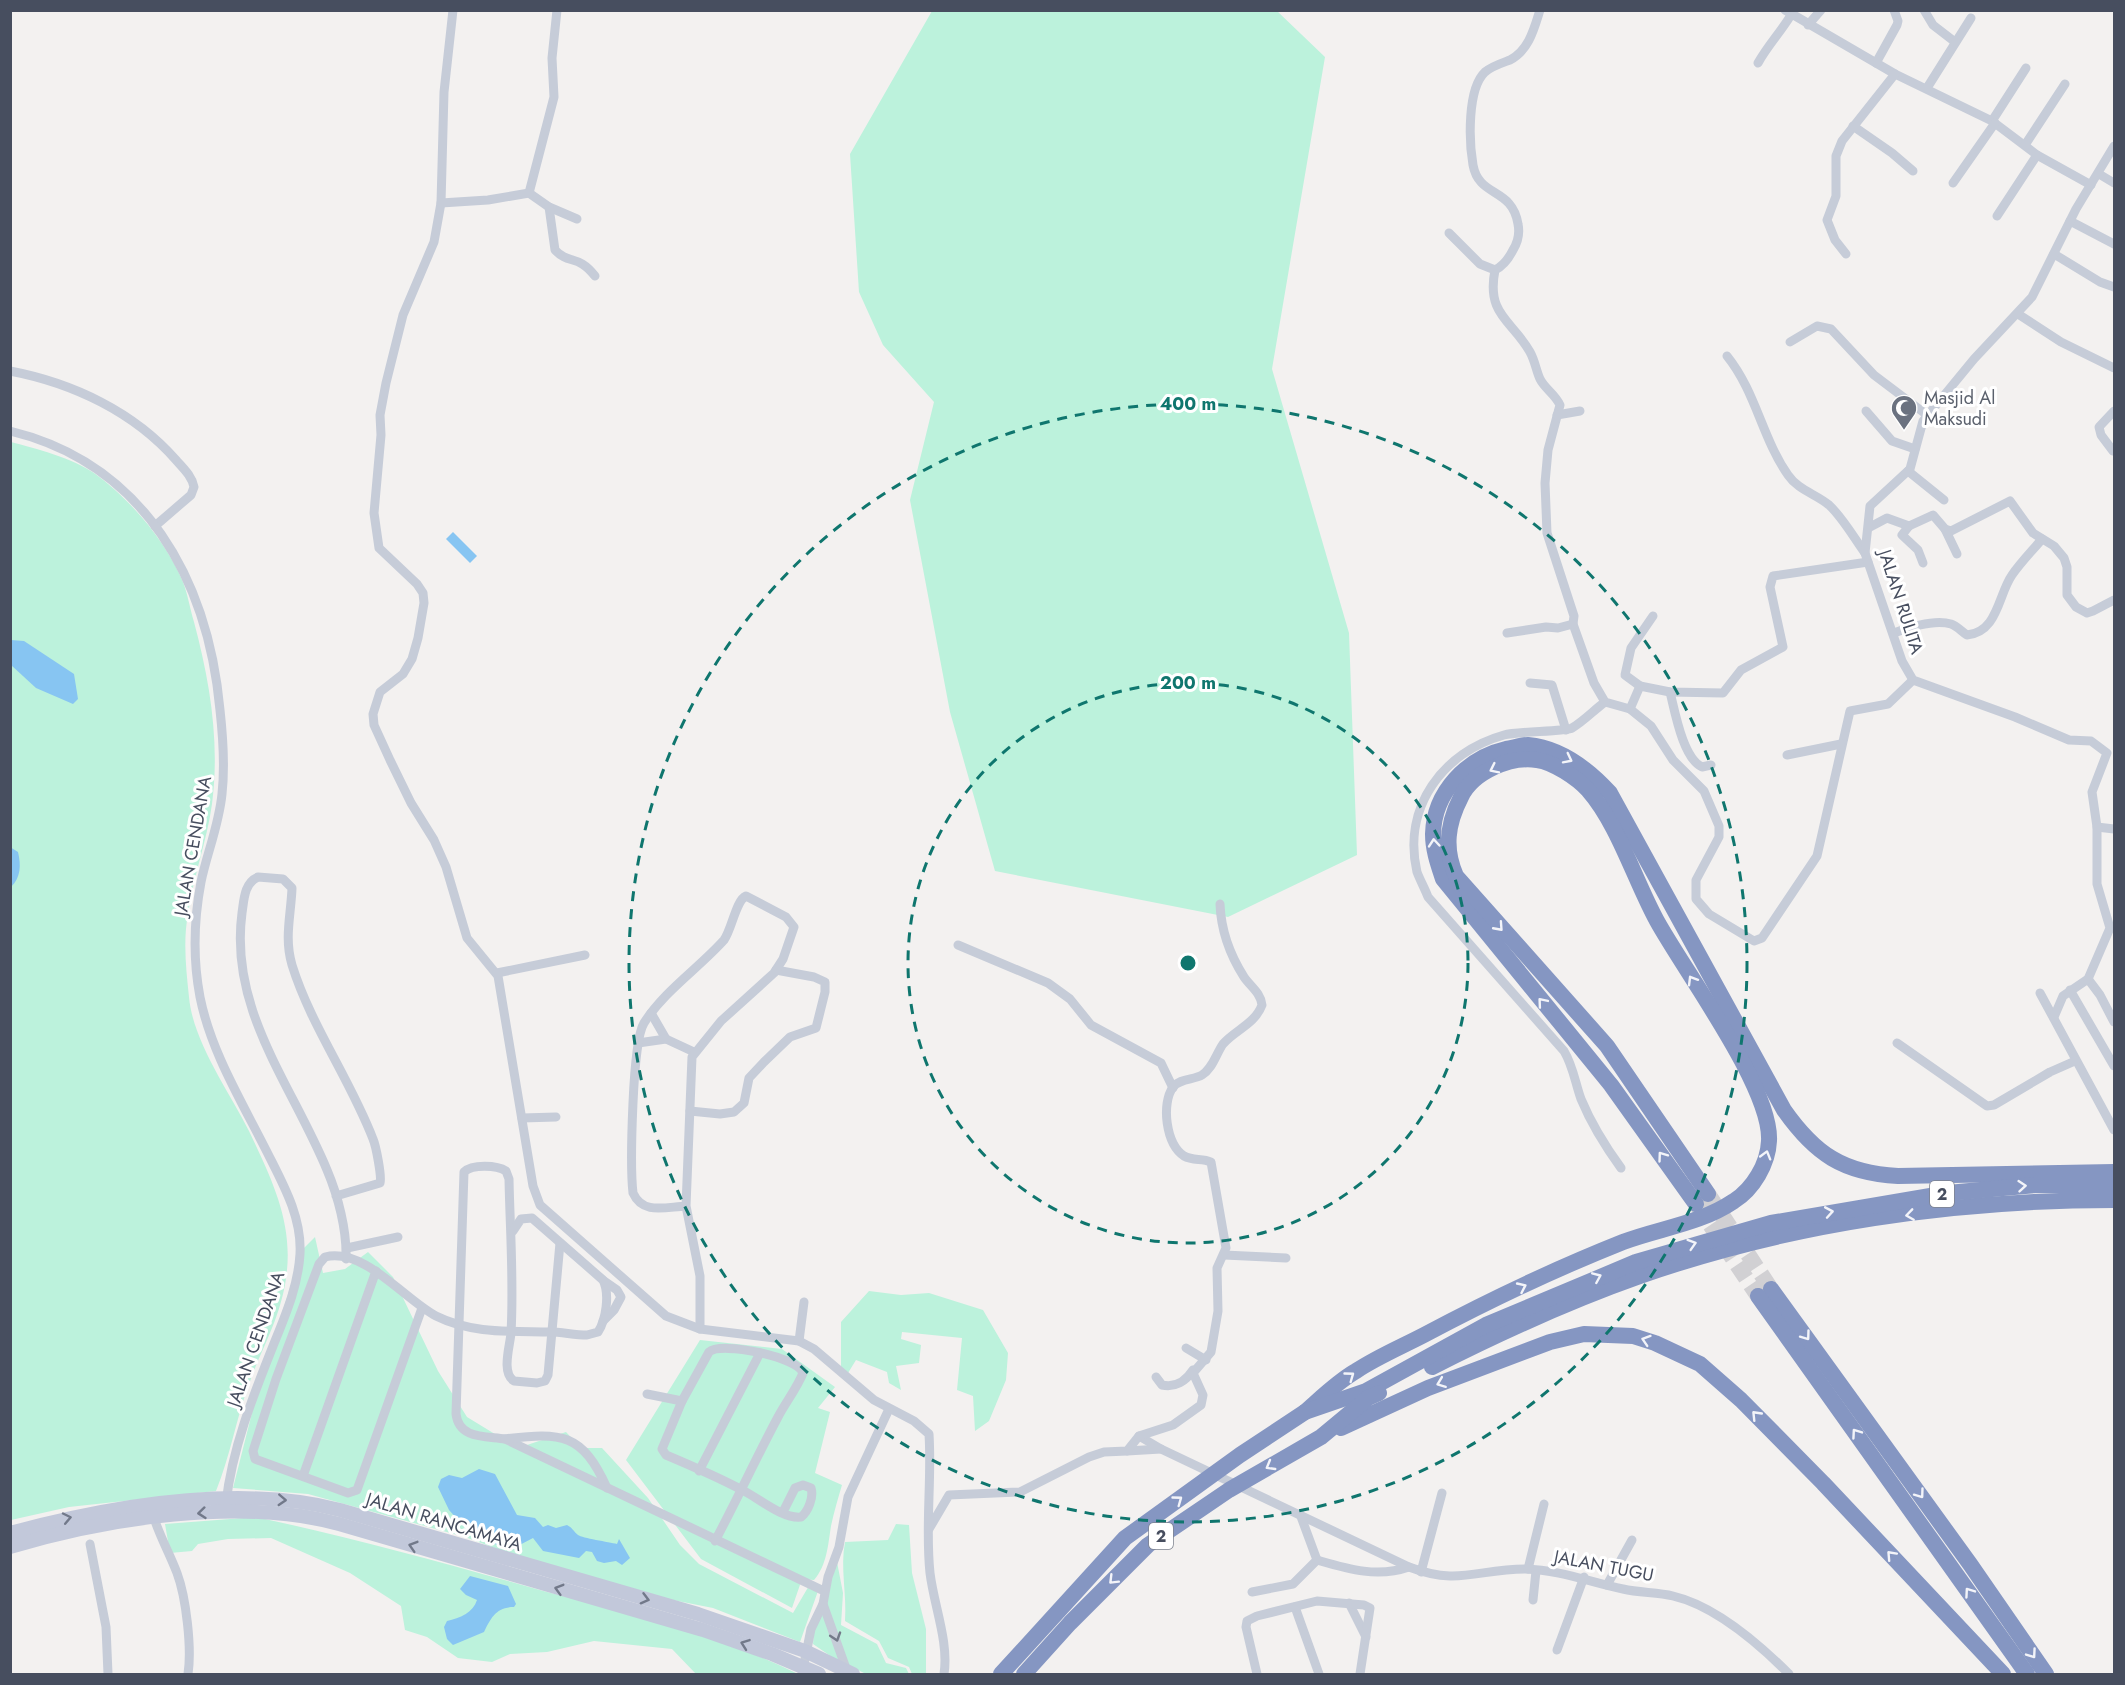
<svg xmlns="http://www.w3.org/2000/svg" width="2125" height="1685" viewBox="0 0 2125 1685" font-family="Jost,sans-serif">
<style>
.green{fill:#bcf2dc}
.water{fill:#87c5f2}
.lines{fill:none;stroke-linecap:round;stroke-linejoin:round}
.highway-tunnel{stroke:#d1d0d3;stroke-width:16;stroke-dasharray:16 8;stroke-linecap:butt}
.street{stroke:#c6ccd8;stroke-width:9}
.secondary{stroke:#c2c8da;stroke-width:14}
.highway{stroke:#8596c2;stroke-width:16}
.oneway{stroke:#f3f4f9}
.oneway2{stroke:#72798a}
.oneway3{stroke:#737a89}
.ring{fill:none;stroke:#0f766e;stroke-width:3;stroke-dasharray:10 8}
.labels{text-anchor:middle;dominant-baseline:central;stroke-width:6;stroke-linejoin:round;paint-order:stroke}
.shield{fill:#fff;stroke:#7e838f;stroke-width:1.5}
.shield-label{font-size:16px;font-weight:bold;fill:#474e5f}
.worship-label{font-size:18px;fill:#5b616d;stroke:#fff;text-anchor:start}
.street-label{font-size:18px;fill:#474e5f;stroke:#fff}
.centre{fill:#0f766e;stroke:#fff;stroke-width:3}
.ring-label{font-size:18px;text-anchor:middle;font-weight:bold;fill:#0f766e;stroke:#fff;stroke-width:6;stroke-linejoin:round;paint-order:stroke}
</style>
<rect width="100%" height="100%" fill="#f3f1f0"/>
<g class="green">
<path d="M932,11H1277L1325,57L1272,369L1349,633L1357,855L1228,917L995,871L950,712L910,500L934,402L883,345L859,292L850,154Z"/>
<path d="M11,442C35,448 74,459 94,473C130,499 166,541 183,582C188,595 190,609 194,622C210,682 220,742 212,804C207,841 193,877 188,914C183,941 186,969 189,997C193,1042 229,1091 249,1131C282,1200 303,1247 274,1323C266,1344 256,1363 249,1384C236,1419 230,1457 216,1491L69,1507L11,1520Z"/>
<path d="M315,1237L323,1273L345,1269L368,1252L393,1277L438,1371L467,1417L518,1448L566,1432L581,1448H602L648,1498L680,1545L699,1564L793,1613L810,1584L818,1591L800,1642L713,1608L592,1584L465,1537L308,1494L233,1488L258,1389L302,1250Z"/>
<path d="M869,1291L901,1295L929,1293L983,1310L1008,1353L1006,1380L989,1421L975,1431L973,1396L957,1390L962,1338L902,1332L901,1339L921,1345L919,1363L896,1366L901,1390L889,1383L887,1372L856,1360L848,1373L841,1368V1322Z"/>
<path d="M700,1340L782,1349L835,1387L818,1408L830,1412L815,1473L842,1485C838,1498 834,1512 831,1526C828,1545 827,1565 814,1580L802,1579L792,1608L701,1559L626,1460Z"/>
<path d="M256,1517C354,1538 451,1565 547,1592C632,1614 719,1635 798,1674H696L672,1649L594,1641L547,1652L510,1654L492,1662L458,1658L427,1637L405,1630L401,1606L350,1573L271,1538L228,1539L198,1544L192,1551L170,1553L165,1524Z"/>
<path d="M896,1524L909,1525L912,1573L926,1629V1674H912L909,1667L888,1658L879,1641L845,1621C847,1594 840,1568 845,1542L888,1540Z"/>
<path d="M837,1562L843,1593L841,1625L877,1644L886,1663L906,1668L909,1674H866L850,1666L837,1664L829,1655L813,1644L814,1631Z"/>
</g>
<g class="water">
<path d="M453,532L477,556L470,563L446,539Z"/>
<path d="M11,640L24,641L74,674L78,699L73,704L36,688L11,665Z"/>
<path d="M10,847L18,852C21,865 21,877 11,887Z"/>
<path d="M479,1469L495,1474L517,1515L535,1518L543,1527L548,1525L556,1528L567,1525C573,1528 573,1531 578,1535C582,1538 609,1542 617,1544L619,1539L630,1558L622,1565L616,1561L604,1563L597,1561L592,1552L586,1551L579,1558L543,1551L533,1538L512,1549L481,1540L469,1532L449,1510L438,1487L441,1479L449,1475L462,1478Z"/>
<path d="M470,1576L508,1586L516,1604L514,1607C496,1607 491,1618 484,1632L453,1645L447,1639L444,1627L447,1621C460,1618 473,1613 477,1600L466,1595L460,1589Z"/>
</g>
<g class="lines">
<g class="highway-tunnel">
<path d="M1708,1194L1771,1289"/>
<path d="M1697,1205L1758,1296"/>
</g>
<g class="street">
<path d="M453,10L444,92L441,203L434,242L403,315L386,383L380,415L381,435L374,513L379,548L417,584L423,593L424,603L418,638L412,659L403,674L380,692L373,714L374,725L390,760L411,803L434,840L446,867L467,938L498,976L533,1186L540,1205L666,1316L700,1329L799,1341L814,1349L874,1400L914,1421L929,1434C932,1481 925,1527 930,1573C934,1606 949,1642 944,1674"/>
<path d="M1540,10C1534,29 1529,50 1510,60C1502,63 1492,66 1485,72C1467,89 1469,142 1473,165C1479,198 1512,187 1518,224C1520,234 1518,242 1513,250C1509,258 1503,266 1495,270C1486,315 1512,320 1530,352C1535,361 1536,370 1540,379C1545,389 1555,394 1560,405L1548,450L1545,483L1547,533L1574,616L1573,624L1594,683L1605,702L1630,709L1640,686L1670,692L1723,693L1741,670L1783,647L1770,587L1773,576L1868,562"/>
<path d="M1785,10L1895,74L1992,121L2037,155L2091,185"/>
<path d="M1924,10L1933,25L1955,42"/>
<path d="M1808,25L1821,10"/>
<path d="M1758,63C1768,45 1780,33 1791,15"/>
<path d="M1876,63L1897,25L1898,21L1894,10"/>
<path d="M1927,88L1971,18"/>
<path d="M1992,121L2026,68"/>
<path d="M1853,126L1892,153L1913,171"/>
<path d="M2025,145L2065,84"/>
<path d="M2099,174L2114,183"/>
<path d="M1953,183L1995,123"/>
<path d="M529,193L549,207L577,219"/>
<path d="M441,203L488,200L529,193L554,97L552,58L557,10"/>
<path d="M549,207L555,250C569,265 578,254 595,276"/>
<path d="M1997,216L2037,155"/>
<path d="M2070,221L2114,244"/>
<path d="M1449,233L1480,264L1495,270"/>
<path d="M1846,254L1835,240L1827,220L1836,196V156L1842,141L1895,74"/>
<path d="M2054,254L2100,282L2114,287"/>
<path d="M2018,314L2061,342L2114,368"/>
<path d="M1790,342L1817,326L1831,329L1874,375L1927,415"/>
<path d="M1727,356C1756,392 1762,438 1788,475C1798,490 1816,494 1829,505C1843,518 1854,538 1865,553"/>
<path d="M10,371C73,383 134,412 176,460C183,468 192,476 194,487L191,495L155,526"/>
<path d="M1866,411L1892,441L1915,449"/>
<path d="M1557,415L1580,411"/>
<path d="M10,431C145,464 208,580 220,710C223,737 225,767 222,794C219,825 207,853 201,882C194,919 193,960 200,997C211,1052 242,1102 267,1152C283,1184 302,1217 300,1254C298,1287 285,1316 273,1346C253,1396 232,1449 226,1503"/>
<path d="M2113,451L2101,435L2099,427L2114,411"/>
<path d="M1908,471L1944,500"/>
<path d="M1909,526L1902,535L1918,550L1923,563"/>
<path d="M1870,527L1887,518L1909,526L1933,515L1945,529L1951,531L2010,501L2033,533L2054,546L2064,558L2067,567V595L2076,607L2087,613L2093,611L2114,600"/>
<path d="M1945,529L1957,554"/>
<path d="M1507,633L1546,627L1558,628L1573,624"/>
<path d="M1894,633C1910,627 1934,619 1951,624C1957,626 1961,631 1967,635C1998,632 1998,595 2012,575C2021,562 2032,551 2042,539"/>
<path d="M1530,683L1552,685L1566,730"/>
<path d="M1640,686L1625,675L1631,648L1653,616"/>
<path d="M1670,692C1675,712 1683,758 1702,767L1711,765"/>
<path d="M1605,702C1594,710 1584,721 1572,728C1565,732 1518,731 1504,735C1443,752 1402,807 1417,872C1420,880 1425,889 1428,897L1564,1051C1573,1066 1575,1082 1581,1099C1591,1123 1605,1146 1621,1168"/>
<path d="M1630,709L1651,726L1673,760L1704,791L1719,826V837L1696,880V899L1709,914L1754,941L1762,938L1817,856L1850,711L1888,704L1913,680"/>
<path d="M1787,755L1841,744"/>
<path d="M2097,827L2114,829"/>
<path d="M958,945L1048,983L1070,999L1091,1025L1161,1063L1173,1088"/>
<path d="M497,973L585,955"/>
<path d="M2088,979L2100,995L2114,1022"/>
<path d="M2070,990L2114,1066"/>
<path d="M2040,993L2114,1130"/>
<path d="M651,1013L666,1039"/>
<path d="M2054,1017L2063,996L2088,979L2110,928L2097,884V827L2092,792L2107,753L2091,741L2069,740L2015,717L1913,680L1902,661L1868,562L1865,553L1870,506L1910,469L1923,421L1974,359L2032,297L2076,209L2114,146"/>
<path d="M638,1043L666,1039L694,1052"/>
<path d="M1897,1043L1987,1106L1994,1105L2050,1072L2075,1061"/>
<path d="M690,1111L720,1114L734,1112L744,1103L749,1078L764,1062L790,1037L816,1028L825,992V982L814,977L776,970"/>
<path d="M522,1118L556,1117"/>
<path d="M336,1196L380,1183C382,1177 376,1146 373,1139C350,1079 311,1026 292,965C284,938 291,915 292,888L283,879L258,877C244,883 244,900 242,913C229,1010 292,1085 327,1170C338,1196 347,1230 346,1259"/>
<path d="M686,1206C665,1207 643,1215 633,1193C630,1167 632,1042 644,1023C664,991 699,968 724,940C732,929 736,900 746,896L786,917L794,927L783,959L774,973L721,1021L692,1057L686,1206L700,1276V1329"/>
<path d="M560,1243L548,1375L545,1381L537,1383L514,1381C501,1373 510,1346 511,1333C514,1281 510,1230 509,1179L506,1171C497,1165 472,1164 464,1172L456,1414C459,1439 485,1436 505,1439L824,1591"/>
<path d="M347,1248L398,1237"/>
<path d="M1224,1255L1286,1258"/>
<path d="M422,1308L357,1490L348,1493L255,1459L253,1451L276,1379L319,1264L325,1257C364,1247 405,1300 436,1316C472,1334 511,1331 550,1332C562,1332 574,1335 587,1335L598,1332C606,1320 610,1294 603,1280L532,1218L521,1219L513,1231"/>
<path d="M603,1321L614,1310L621,1297L617,1290L604,1281"/>
<path d="M799,1341L804,1302"/>
<path d="M1186,1348L1206,1360"/>
<path d="M1156,1377L1162,1385C1175,1388 1186,1381 1193,1370"/>
<path d="M647,1394L682,1401"/>
<path d="M1139,1436L1161,1449L1409,1567C1459,1586 1477,1569 1525,1569C1561,1570 1589,1582 1623,1589C1640,1593 1657,1592 1673,1596C1716,1606 1759,1644 1789,1674"/>
<path d="M505,1439C562,1432 582,1433 607,1488"/>
<path d="M1127,1451L1161,1449"/>
<path d="M699,1471L760,1353"/>
<path d="M303,1476L376,1271"/>
<path d="M152,1512C158,1533 169,1552 177,1573C186,1597 192,1648 188,1674"/>
<path d="M929,1529L949,1495L1020,1492L1089,1457L1104,1452L1127,1451L1139,1436L1173,1425L1201,1405L1203,1395L1193,1373L1211,1352L1218,1311L1217,1268L1226,1248L1211,1162C1202,1158 1193,1161 1184,1156C1166,1144 1161,1104 1173,1087C1180,1078 1194,1080 1202,1075C1213,1068 1216,1054 1223,1044C1235,1030 1255,1024 1262,1005C1261,993 1250,986 1244,977C1230,955 1221,930 1220,904"/>
<path d="M715,1541C737,1500 756,1458 778,1417C786,1402 797,1388 803,1373C798,1357 721,1341 709,1352L682,1401L662,1449L666,1455C692,1466 718,1477 742,1490C759,1498 782,1519 801,1517C808,1512 814,1497 811,1488L803,1485L795,1488L783,1512"/>
<path d="M90,1544L106,1627L108,1674"/>
<path d="M1317,1560C1348,1569 1377,1578 1409,1567"/>
<path d="M1528,1569L1544,1504"/>
<path d="M1421,1572L1442,1493"/>
<path d="M1607,1585L1632,1540"/>
<path d="M1252,1592L1293,1584L1317,1560L1300,1514"/>
<path d="M1533,1600L1536,1571"/>
<path d="M1349,1603L1366,1637"/>
<path d="M823,1604L848,1674"/>
<path d="M1295,1607L1319,1674"/>
<path d="M1557,1650L1584,1577"/>
<path d="M802,1674L811,1629L823,1604L828,1577L839,1547L848,1497L889,1409"/>
<path d="M1257,1674L1246,1627L1247,1621L1257,1616L1317,1601L1364,1605L1370,1608L1360,1674"/>
</g>
<g class="secondary">
<path d="M10,1533C111,1506 237,1483 340,1510L698,1614L805,1651L853,1674"/>
<path d="M10,1547C108,1518 240,1497 339,1524L703,1630L772,1654L819,1674"/>
</g>
<g class="highway">
<path d="M1696,1204L1611,1085L1443,879C1438,864 1433,850 1433,834C1434,792 1467,758 1506,749C1513,748 1521,745 1528,745C1561,748 1589,770 1610,793L1784,1110C1815,1154 1843,1173 1898,1176L2114,1172"/>
<path d="M1771,1289L1970,1564L2046,1674"/>
<path d="M1758,1296L2027,1674"/>
<path d="M1432,1367C1499,1333 1569,1301 1640,1276C1791,1223 1955,1200 2114,1200"/>
<path d="M1305,1412C1321,1398 1337,1382 1356,1371C1377,1357 1401,1347 1424,1335C1488,1301 1555,1269 1623,1242C1660,1228 1700,1224 1734,1201C1753,1189 1768,1164 1769,1141C1772,1088 1685,972 1657,921C1635,881 1618,824 1588,790C1577,778 1553,762 1537,760C1510,756 1473,772 1461,797C1447,824 1444,849 1456,876L1607,1046L1708,1194"/>
<path d="M1341,1428L1428,1388L1550,1342L1584,1334L1633,1336L1655,1343L1700,1364L1741,1400L1823,1483L2003,1674"/>
<path d="M1001,1674L1125,1538L1240,1455L1305,1412L1366,1391L1486,1325L1636,1262L1771,1223L1948,1193L2035,1185H2114"/>
<path d="M1024,1674L1070,1623L1148,1545L1229,1490L1321,1437L1368,1398L1379,1393"/>
</g>
</g>
<defs><path id="oneway-chevron" d="M-2-3.5L2.5 0L-2 3.5" fill="none" stroke-width="1.6" stroke-linecap="round" stroke-linejoin="round" transform="scale(1.5)"/></defs>
<g class="oneway">
<use href="#oneway-chevron" transform="translate(1568 759) rotate(27)"/>
<use href="#oneway-chevron" transform="translate(1494 769) rotate(154)"/>
<use href="#oneway-chevron" transform="translate(1434 843) rotate(-95)"/>
<use href="#oneway-chevron" transform="translate(1499 927) rotate(48)"/>
<use href="#oneway-chevron" transform="translate(1692 980) rotate(-121)"/>
<use href="#oneway-chevron" transform="translate(1542 1002) rotate(-130)"/>
<use href="#oneway-chevron" transform="translate(1766 1155) rotate(-74)"/>
<use href="#oneway-chevron" transform="translate(1662 1156) rotate(-126)"/>
<use href="#oneway-chevron" transform="translate(2022 1186) rotate(-5)"/>
<use href="#oneway-chevron" transform="translate(1829 1212) rotate(-10)"/>
<use href="#oneway-chevron" transform="translate(1910 1215) rotate(172)"/>
<use href="#oneway-chevron" transform="translate(1692 1244) rotate(-17)"/>
<use href="#oneway-chevron" transform="translate(1597 1277) rotate(-23)"/>
<use href="#oneway-chevron" transform="translate(1522 1287) rotate(-25)"/>
<use href="#oneway-chevron" transform="translate(1806 1336) rotate(54)"/>
<use href="#oneway-chevron" transform="translate(1646 1340) rotate(-162)"/>
<use href="#oneway-chevron" transform="translate(1350 1376) rotate(-36)"/>
<use href="#oneway-chevron" transform="translate(1441 1383) rotate(159)"/>
<use href="#oneway-chevron" transform="translate(1756 1415) rotate(-134)"/>
<use href="#oneway-chevron" transform="translate(1856 1433) rotate(-125)"/>
<use href="#oneway-chevron" transform="translate(1270 1466) rotate(150)"/>
<use href="#oneway-chevron" transform="translate(1920 1494) rotate(54)"/>
<use href="#oneway-chevron" transform="translate(1178 1500) rotate(-36)"/>
<use href="#oneway-chevron" transform="translate(1891 1555) rotate(-133)"/>
<use href="#oneway-chevron" transform="translate(1113 1580) rotate(135)"/>
<use href="#oneway-chevron" transform="translate(1969 1592) rotate(-125)"/>
<use href="#oneway-chevron" transform="translate(2032 1654) rotate(55)"/>
</g>
<g class="oneway2">
<use href="#oneway-chevron" transform="translate(282 1500) rotate(3)"/>
<use href="#oneway-chevron" transform="translate(202 1513) rotate(174)"/>
<use href="#oneway-chevron" transform="translate(67 1518) rotate(-12)"/>
<use href="#oneway-chevron" transform="translate(413 1546) rotate(-163)"/>
<use href="#oneway-chevron" transform="translate(559 1589) rotate(-164)"/>
<use href="#oneway-chevron" transform="translate(645 1599) rotate(15)"/>
<use href="#oneway-chevron" transform="translate(745 1644) rotate(-160)"/>
</g>
<use class="oneway3" href="#oneway-chevron" transform="translate(836 1637) rotate(72)"/>
<g class="ring">
<circle cx="1188" cy="963" r="280"/>
<circle cx="1188" cy="963" r="559"/>
</g>
<defs>
<g id="mosque-pin" transform="scale(1.35)"><path d="M0 17L-7.5 6A9.5 9.5 0 1 1 7.5 6Z" fill="#6b7280" stroke="#fff"/><path d="M3.5-4.9A6 6 0 1 0 3.5 4.9A5 5 0 1 1 3.5-4.9Z" fill="#fff"/></g>
</defs>
<g fill-rule="evenodd">
<use href="#mosque-pin" x="1904" y="408"/>
</g>
<g class="labels">
<g class="shield">
<rect x="1930" y="1181" width="24" height="26" rx="4.5"/>
<rect x="1149" y="1523" width="24" height="26" rx="4.5"/>
</g>
<g class="shield-label">
<text x="1942" y="1194">2</text>
<text x="1161" y="1536">2</text>
</g>
<g class="worship-label">
<text x="1924" y="398">Masjid Al<tspan x="1924" dy="21">Maksudi</tspan></text>
</g>
<g class="street-label">
<text transform="translate(1901 602) rotate(72)">JALAN RULITA</text>
<text transform="translate(193 846) rotate(-80)">JALAN CENDANA</text>
<text transform="translate(256 1339) rotate(-71)">JALAN CENDANA</text>
<text transform="translate(444 1522) rotate(17)">JALAN RANCAMAYA</text>
<text transform="translate(1604 1566) rotate(11)">JALAN TUGU</text>
</g>
</g>
<circle cx="1188" cy="963" r="9" class="centre"/>
<g class="ring-label">
<text x="1188" y="410">400 m</text>
<text x="1188" y="689">200 m</text>
</g>
<rect width="2125" height="1685" fill="none" stroke="#474e5f" stroke-width="24"/>
</svg>
